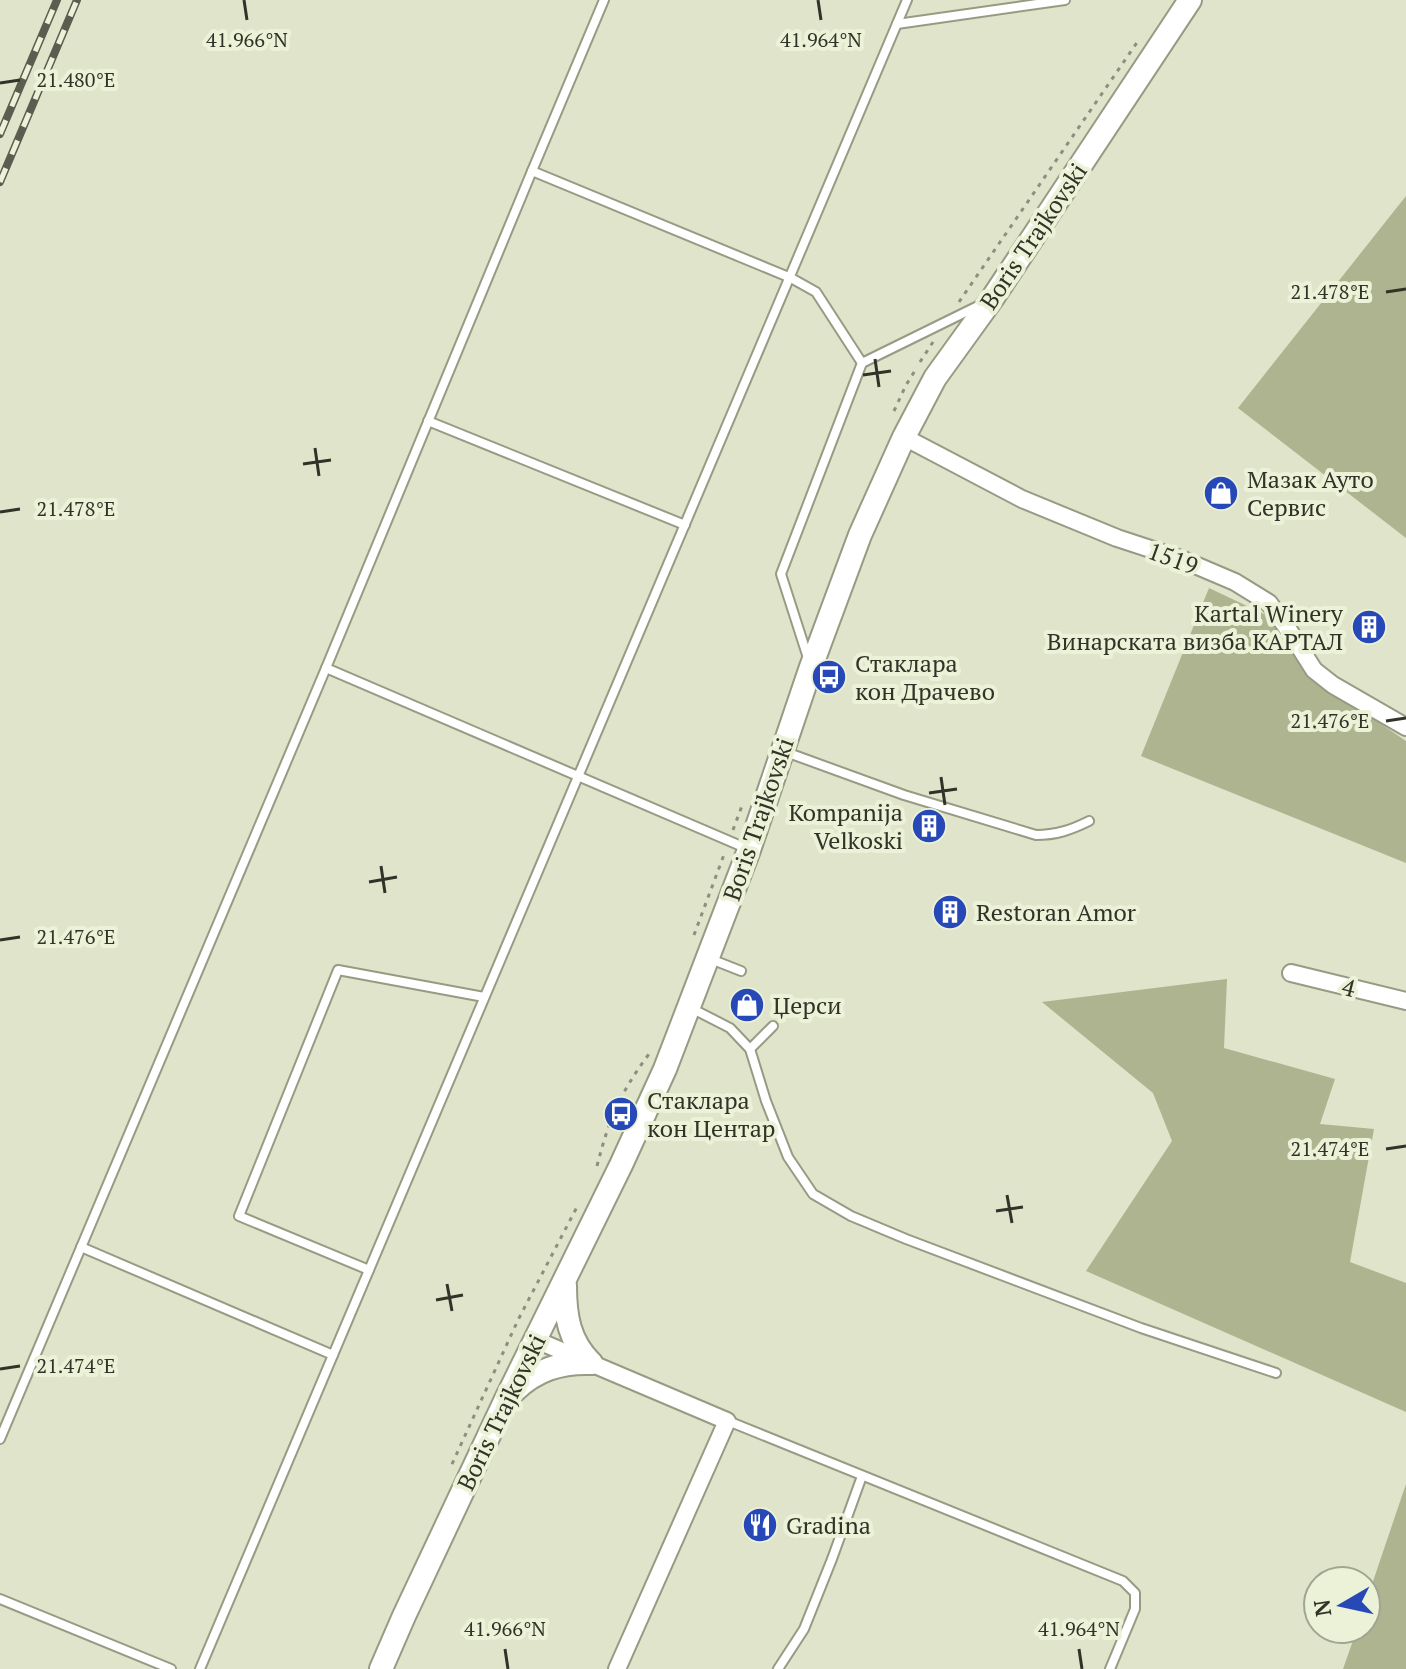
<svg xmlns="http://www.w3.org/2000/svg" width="1406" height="1669" viewBox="0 0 1406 1669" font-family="'PT Serif',serif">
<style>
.green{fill:#adb48f}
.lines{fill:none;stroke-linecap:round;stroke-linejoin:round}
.service-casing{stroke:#969b83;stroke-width:12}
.minor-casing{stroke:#969b83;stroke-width:20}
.secondary-casing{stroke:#969b83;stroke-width:26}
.path{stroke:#8b8f7d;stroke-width:3;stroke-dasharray:4 6;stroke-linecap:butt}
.service{stroke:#fff;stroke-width:8}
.minor{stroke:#fff;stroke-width:16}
.secondary{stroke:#fff;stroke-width:22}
.rail-casing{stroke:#5a5d4f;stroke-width:8}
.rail{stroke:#ecf2d7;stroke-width:5;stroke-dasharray:15;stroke-linecap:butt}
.ticks{fill:none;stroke:#313329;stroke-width:3}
.labels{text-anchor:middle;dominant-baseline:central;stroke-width:8;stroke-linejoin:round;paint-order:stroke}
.street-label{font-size:24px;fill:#313329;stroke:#ecf2d7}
.poi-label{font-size:24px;fill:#313329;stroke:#ecf2d7;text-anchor:start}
.ticks-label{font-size:20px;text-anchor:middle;fill:#313329;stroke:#ecf2d7;stroke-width:8;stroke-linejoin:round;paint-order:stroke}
</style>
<rect width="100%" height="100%" fill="#dfe4ca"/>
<g class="green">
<path d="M1406,196V538L1238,408Z"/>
<path d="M1209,588L1266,615L1353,705L1406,741V863L1141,756Z"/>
<path d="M1227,979L1224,1048L1335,1079L1320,1124L1374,1129L1350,1262L1406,1283V1412L1086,1271L1172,1141L1153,1093L1042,1002Z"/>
<path d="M1406,1484V1669H1343L1357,1629H1366V1602Z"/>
</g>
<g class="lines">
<g class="service-casing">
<g id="service">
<path d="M604,0L532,171L326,668L748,849"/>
<path d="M897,24L1065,0"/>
<path d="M532,171L791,278L816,292L862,363"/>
<path d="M428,421L685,525"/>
<path d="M808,658L781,574L862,363L980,305"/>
<path d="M783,751L904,795L1036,835C1056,835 1071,830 1089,821"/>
<path d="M708,958L741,971"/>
<path d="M689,1007L730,1028L750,1049L766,1101L788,1157L813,1194L851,1216L906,1239L1141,1328L1276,1373"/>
<path d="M750,1049L773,1026"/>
<path d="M81,1247L333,1355"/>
<path d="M369,1270L239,1216L338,970L484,997"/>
<path d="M728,1421L1123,1581L1135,1593V1609L1110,1669"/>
<path d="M0,1439L326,668"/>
<path d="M0,1599L171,1669"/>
<path d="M200,1669L907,0"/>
<path d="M778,1669L804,1629L832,1559L862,1476"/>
</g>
</g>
<g class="minor-casing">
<g id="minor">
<path d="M904,437L1022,499L1117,538L1181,559L1235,582L1269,603L1290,632L1314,670L1333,685L1406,727"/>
<path d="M1291,973L1406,1001"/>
<path d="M536,1340L727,1421L617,1669"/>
</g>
</g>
<g class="secondary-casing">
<g id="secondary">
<path d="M565,1286C565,1316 569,1341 591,1363"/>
<path d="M514,1391C536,1370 560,1362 591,1363"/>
<path d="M381,1669L404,1616L507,1397L621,1165L665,1069L749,850L811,667L860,535L904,437L935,378L992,299L1190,0"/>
</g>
</g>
<g class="path">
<path d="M959,302L1138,41"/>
<path d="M920,362L933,342"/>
<path d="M894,411L906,385L916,369"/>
<path d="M733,830L743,803"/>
<path d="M694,935L725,852"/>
<path d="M597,1166C609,1119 620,1093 649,1054"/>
<path d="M452,1464L518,1320L578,1205"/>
</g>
<use href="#service" class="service"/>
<use href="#minor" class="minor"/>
<use href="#secondary" class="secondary"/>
<g class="rail-casing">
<g id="rail">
<path d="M0,134L57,0"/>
<path d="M0,182L77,0"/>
</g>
</g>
<use href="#rail" class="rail"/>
</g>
<path class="ticks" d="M244,0L247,20M818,0L821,20M0,83L20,80M1386,292L1406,289M875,359L879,387M863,375L891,371M315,448L319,476M303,464L331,460M0,512L20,509M1386,721L1406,718M941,777L945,805M929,793L957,789M381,866L385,893M369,882L397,877M0,940L20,937M1386,1149L1406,1146M1007,1195L1012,1223M996,1211L1023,1207M447,1284L452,1311M436,1300L463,1295M0,1369L20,1366M505,1649L508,1669M1079,1649L1082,1669"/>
<defs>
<g id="shop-disc" transform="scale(1.8)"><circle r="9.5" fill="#2749b8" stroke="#ecf2d7"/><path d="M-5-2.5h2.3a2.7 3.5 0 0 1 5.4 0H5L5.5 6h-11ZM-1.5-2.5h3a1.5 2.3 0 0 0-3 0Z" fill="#fff"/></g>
<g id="building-disc" transform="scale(1.8)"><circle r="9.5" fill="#2749b8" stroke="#ecf2d7"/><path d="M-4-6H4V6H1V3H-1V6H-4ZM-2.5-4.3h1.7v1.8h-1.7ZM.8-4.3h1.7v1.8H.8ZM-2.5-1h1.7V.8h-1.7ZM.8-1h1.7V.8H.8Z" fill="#fff"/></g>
<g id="bus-disc" transform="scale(1.8)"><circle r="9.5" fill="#2749b8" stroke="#ecf2d7"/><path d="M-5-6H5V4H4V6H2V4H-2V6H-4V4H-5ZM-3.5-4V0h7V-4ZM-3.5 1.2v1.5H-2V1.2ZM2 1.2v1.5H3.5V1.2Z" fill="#fff"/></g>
<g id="restaurant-disc" transform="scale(1.8)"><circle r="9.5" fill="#2749b8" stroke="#ecf2d7"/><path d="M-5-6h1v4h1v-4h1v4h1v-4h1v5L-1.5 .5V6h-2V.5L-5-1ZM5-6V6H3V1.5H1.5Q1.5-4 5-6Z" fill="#fff"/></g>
</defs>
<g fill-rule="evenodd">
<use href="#shop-disc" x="1221" y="493"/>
<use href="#building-disc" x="1369" y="627"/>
<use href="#bus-disc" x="829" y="677"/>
<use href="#building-disc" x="929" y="826"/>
<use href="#building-disc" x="950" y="912"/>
<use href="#shop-disc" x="747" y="1005"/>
<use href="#bus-disc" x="621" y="1114"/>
<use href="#restaurant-disc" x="760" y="1525"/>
</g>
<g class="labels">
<g class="street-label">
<text transform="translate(1033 236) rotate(-56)">Boris Trajkovski</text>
<text transform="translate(1173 558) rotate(20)">1519</text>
<text transform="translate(758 819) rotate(-71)">Boris Trajkovski</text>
<text transform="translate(1349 987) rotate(14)">4</text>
<text transform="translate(501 1412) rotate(-64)">Boris Trajkovski</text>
</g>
<g class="poi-label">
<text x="1247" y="479">Мазак Ауто<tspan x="1247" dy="28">Сервис</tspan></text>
<text x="1343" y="613" text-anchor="end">Kartal Winery<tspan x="1343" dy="28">Винарската визба КАРТАЛ</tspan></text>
<text x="855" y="663">Стаклара<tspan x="855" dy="28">кон Драчево</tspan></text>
<text x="903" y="812" text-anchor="end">Kompanija<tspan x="903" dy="28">Velkoski</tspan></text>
<text x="976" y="912">Restoran Amor</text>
<text x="773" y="1005">Џерси</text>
<text x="647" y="1100">Стаклара<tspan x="647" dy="28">кон Центар</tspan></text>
<text x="786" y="1525">Gradina</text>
</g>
</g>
<g class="ticks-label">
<text x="247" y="47">41.966°N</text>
<text x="821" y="47">41.964°N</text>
<text x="76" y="87">21.480°E</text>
<text x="1330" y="299">21.478°E</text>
<text x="76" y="516">21.478°E</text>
<text x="1330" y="728">21.476°E</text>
<text x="76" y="944">21.476°E</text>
<text x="1330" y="1156">21.474°E</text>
<text x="76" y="1373">21.474°E</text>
<text x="505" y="1636">41.966°N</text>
<text x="1079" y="1636">41.964°N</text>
</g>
<g transform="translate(1342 1605) rotate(261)"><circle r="38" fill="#ecf2d7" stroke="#a1a691" stroke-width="2"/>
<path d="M0-6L14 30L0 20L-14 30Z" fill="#2749b8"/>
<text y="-12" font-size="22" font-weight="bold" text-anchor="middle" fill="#313329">N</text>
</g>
</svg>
